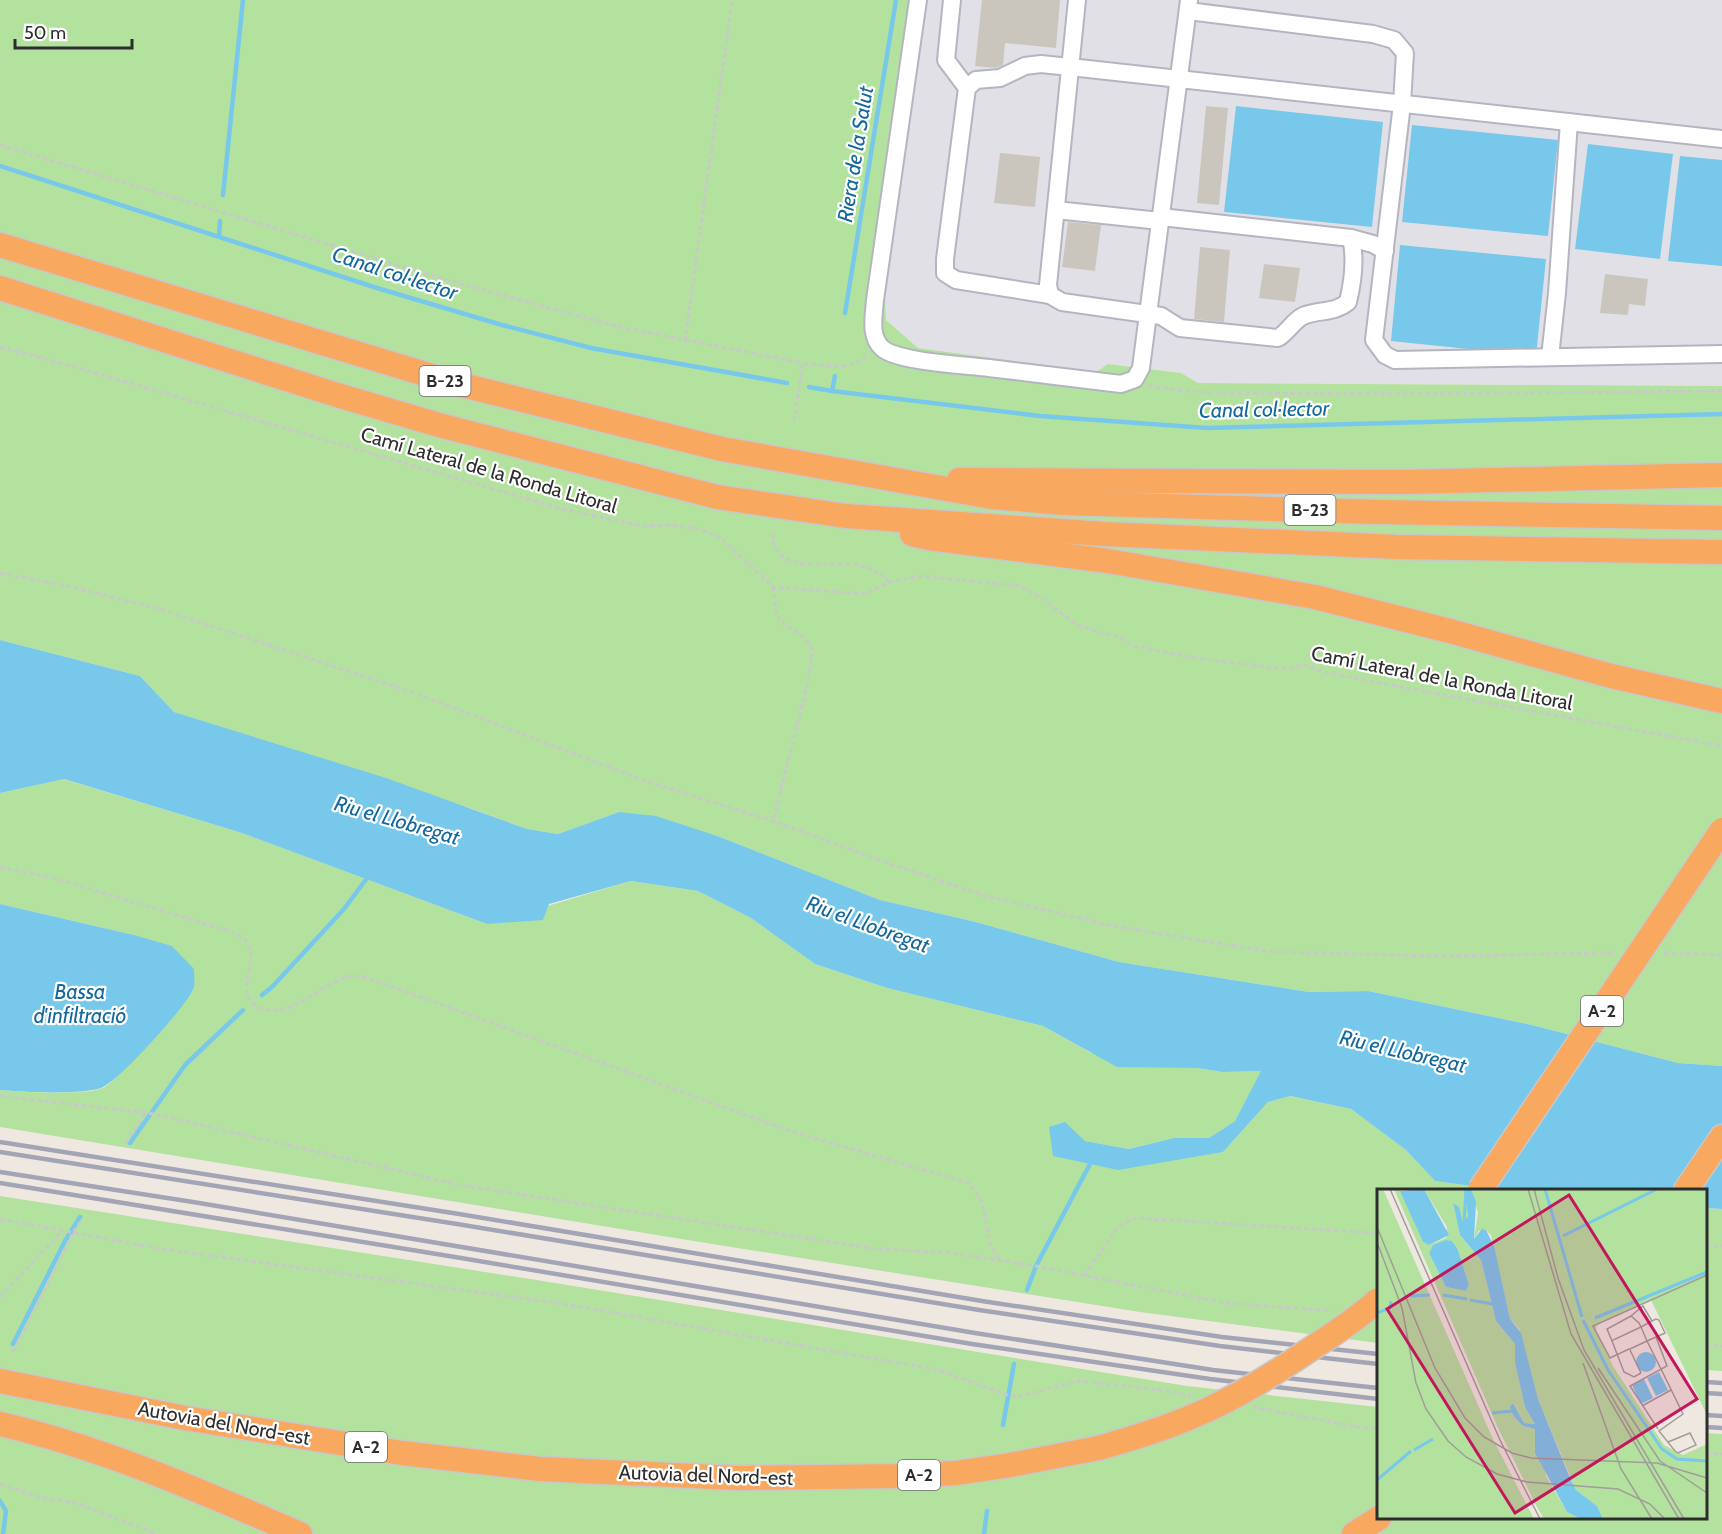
<svg xmlns="http://www.w3.org/2000/svg" width="1722" height="1534" viewBox="0 0 1722 1534" font-family="Cabin,sans-serif">
<style>
.industrial{fill:#e2e0e7}
.green{fill:#b3e29f}
.water{fill:#78c8eb}
.lines{fill:none;stroke-linecap:round;stroke-linejoin:round}
.stream{stroke:#78c8eb;stroke-width:4.5}
.building{fill:#cac6be}
.minor-casing{stroke:#b3b6c0;stroke-width:20}
.highway-casing{stroke:#c8c8c8;stroke-width:27}
.path{stroke:#c8c8c8;stroke-width:3;stroke-dasharray:4.5 3;stroke-linecap:butt}
.minor{stroke:#fff;stroke-width:16}
.highway{stroke:#f9a860;stroke-width:24}
.rail{stroke:#a3a5b6;stroke-width:4.5}
.highway-bridge-casing{stroke:#c8c8c8;stroke-width:27;stroke-linecap:butt}
.highway-bridge{stroke:#f9a860;stroke-width:24}
.labels{text-anchor:middle;dominant-baseline:central;stroke-width:4.5;stroke-linejoin:round;paint-order:stroke}
.shield{fill:#fff;stroke:#6c6c6c;stroke-width:1.5}
.shield-label{font-size:18px;font-weight:bold;fill:#2d2d2d}
.street-label{font-size:20px;fill:#2d2d2d;stroke:#fff}
.water-label{font-size:21px;font-style:italic;fill:#12679c;stroke:#fff}
.inset-river{fill:none;stroke:#78c8eb;stroke-width:3}
.inset-road{fill:none;stroke:#a19d98;stroke-width:1.5}
.view{fill:#c2185b;fill-opacity:0.15;stroke:#c2185b;stroke-width:3}
.inset-edge{fill:none;stroke:#2d2d2d;stroke-width:3}
</style>
<rect width="100%" height="100%" fill="#eee8e0"/>
<path class="industrial" d="M927,0H1722V386L1197,383L1181,373L1108,364L1096,372L918,348L886,320L884,279Z"/>
<g class="green">
<path d="M0,0H927L884,279L886,320L918,348L1096,372L1108,364L1181,373L1198,383L1722,386V1066L1678,1063L1532,1025L1368,991L1309,992L1119,962L972,921L880,900L720,837L619,812L558,834L527,829L473,809L174,712L140,676L0,640Z"/>
<path d="M63,779L242,833L487,924L631,881L698,891L751,918L815,964L887,988L1043,1026L1091,1053L1165,1066L1197,1068L1223,1072L1262,1071L1235,1121L1209,1138H1174L1129,1149L1085,1141L1054,1156L1186,1157L1223,1152L1268,1102L1289,1096L1351,1109L1406,1150L1435,1181L1500,1190H1378V1343L1140,1312L675,1238L0,1127V1090C20,1092 89,1096 105,1087C111,1083 117,1076 122,1071C148,1047 174,1019 194,988L134,935L0,904V793Z"/>
<path d="M0,1196L549,1282L1187,1386L1378,1407V1518H1706V1433L1722,1434V1534H0Z"/>
<path d="M1706,1208L1722,1209V1371L1706,1370Z"/>
</g>
<g class="water">
<path d="M1236,106L1383,122L1372,227L1224,212Z"/>
<path d="M1412,125L1558,140L1548,236L1402,222Z"/>
<path d="M1588,144L1673,154L1660,259L1575,249Z"/>
<path d="M1680,156L1722,160V266L1668,261Z"/>
<path d="M1400,245L1546,259L1536,356L1391,341Z"/>
<path d="M0,640L140,676L174,712L386,778L527,829L558,834L619,812L656,816L720,837L880,900L972,921L1119,962L1309,992L1368,991L1532,1025L1678,1063L1722,1066V1209L1706,1208V1190H1500L1435,1181L1406,1150L1351,1109L1290,1096L1268,1102L1223,1152L1118,1170L1053,1156L1049,1127L1065,1122L1085,1141L1129,1149L1174,1138H1209L1235,1121L1261,1071L1223,1072L1197,1068L1117,1067L1043,1026L887,988L815,964L751,918L698,891L631,881L549,904L543,920L487,924L242,833L64,779L0,793Z"/>
<path d="M0,904L134,935L172,946L194,969C194,974 195,982 194,987C190,1003 117,1083 101,1088C80,1095 23,1092 0,1090Z"/>
</g>
<g class="lines">
<g class="stream">
<path d="M0,166L377,288L502,325L591,348L787,383"/>
<path d="M223,195L243,0"/>
<path d="M219,236L220,221"/>
<path d="M845,313L896,0"/>
<path d="M809,387L832,391L1040,416L1207,428L1722,414"/>
<path d="M832,391L835,376"/>
<path d="M262,995L272,987L344,909L370,874"/>
<path d="M130,1143L185,1065L243,1010"/>
<path d="M1027,1290L1036,1266L1090,1164"/>
<path d="M13,1344L65,1241L80,1217"/>
<path d="M1003,1425L1014,1364"/>
<path d="M0,1501L6,1511L3,1534"/>
<path d="M984,1534L987,1511"/>
</g>
</g>
<g class="building">
<path d="M982,0H1060L1056,48L1005,43L1003,65L996,68L975,66Z"/>
<path d="M1206,106L1228,108L1219,205L1197,203Z"/>
<path d="M1000,153L1040,157L1035,207L994,203Z"/>
<path d="M1068,222L1101,225L1095,271L1062,267Z"/>
<path d="M1200,247L1230,250L1224,322L1194,319Z"/>
<path d="M1264,264L1300,268L1295,302L1259,298Z"/>
<path d="M1605,274L1648,279L1645,306L1629,304L1628,315L1600,313Z"/>
</g>
<g class="lines">
<g class="minor-casing">
<g id="minor">
<path d="M918,0L875,300C874,315 869,336 882,348C897,362 966,365 989,368C1033,373 1077,379 1121,384L1135,379L1141,368L1189,0"/>
<path d="M952,0L946,60L967,88"/>
<path d="M1077,0C1068,95 1058,190 1048,285L1050,295L956,280L945,273V259L967,88L976,80L1000,78L1025,66L1041,64L1070,67L1722,139"/>
<path d="M1188,11L1373,34L1394,40L1405,53L1402,104L1374,340L1385,355L1395,360L1722,354"/>
<path d="M1056,210L1160,221"/>
<path d="M1161,217L1351,238L1373,244L1385,251"/>
<path d="M1050,295L1062,302L1161,316L1180,328L1278,338C1288,332 1293,321 1303,316C1320,309 1333,314 1348,302C1353,281 1356,259 1351,238"/>
<path d="M1550,357L1557,293L1569,122"/>
</g>
</g>
<g class="highway-casing">
<g id="highway">
<path d="M0,245L458,384L722,449L992,497L1062,503L1380,512L1722,518"/>
<path d="M0,288L337,395L439,425L717,497L846,516L1104,534L1398,547L1722,552"/>
<path d="M959,480L1405,482L1722,475"/>
<path d="M912,534L929,538L1108,561L1315,597L1450,631L1611,676L1722,701"/>
<path d="M1686,1190L1722,1137"/>
<path d="M0,1381L185,1418L402,1453L540,1469L737,1478L901,1476L955,1473L1010,1465L1099,1448"/>
<path d="M0,1424C104,1448 202,1492 300,1534"/>
<path d="M1354,1534L1379,1518"/>
</g>
</g>
<g class="path">
<path d="M0,145L447,280L620,327L803,363"/>
<path d="M685,341L732,0"/>
<path d="M0,347L75,367L562,509L642,526L671,525L699,529L721,538L773,587L864,594L889,582L920,576L1020,586L1040,597L1077,625L1120,638L1134,646L1202,659L1282,669L1304,665L1324,672L1374,682L1722,746"/>
<path d="M1149,384L1154,387L1209,393L1413,394L1722,391"/>
<path d="M794,421L803,363C823,365 853,372 867,355"/>
<path d="M773,534C771,578 835,559 862,566C873,569 881,573 889,582"/>
<path d="M0,573L67,586L160,609L417,694L648,782L773,821L882,861L986,896L1113,926L1272,952L1444,956L1615,953"/>
<path d="M773,587L776,611L779,620L801,635L810,644L812,651L809,677L773,821"/>
<path d="M0,867L57,879L232,932C239,936 247,939 249,946C257,967 234,992 257,1006C266,1012 275,1011 284,1009C304,1004 333,978 351,976C356,975 361,977 365,977L790,1131L969,1183L981,1200L986,1219L989,1242L1000,1261"/>
<path d="M1664,953L1722,955"/>
<path d="M0,1096L149,1113L465,1186L877,1249L951,1253L1036,1266L1226,1303L1332,1311"/>
<path d="M126,1143L145,1113"/>
<path d="M0,1219L162,1249L564,1304L939,1370L1010,1396H1021L1078,1381L1163,1390L1191,1396"/>
<path d="M1706,1246H1722"/>
<path d="M1084,1275L1120,1225L1136,1218L1378,1233"/>
<path d="M0,1297L62,1231"/>
<path d="M1706,1345L1722,1346"/>
<path d="M13,1352L73,1233L82,1219"/>
<path d="M1253,1407L1357,1427L1378,1429"/>
<path d="M1706,1453L1722,1454"/>
<path d="M0,1484L40,1497L79,1504L157,1534"/>
</g>
<use href="#minor" class="minor"/>
<use href="#highway" class="highway"/>
<g class="rail">
<path d="M0,1142L459,1214L982,1301L1222,1337L1378,1354"/>
<path d="M0,1152L457,1224L979,1310L1220,1346L1378,1364"/>
<path d="M0,1172L193,1202L975,1333L1213,1370L1378,1388"/>
<path d="M0,1183L455,1257L972,1344L1210,1379L1378,1399"/>
<path d="M1706,1382L1722,1383"/>
<path d="M1706,1393L1722,1394"/>
<path d="M1706,1415L1722,1416"/>
<path d="M1706,1427L1722,1428"/>
</g>
<g class="highway-bridge-casing">
<g id="highway-bridge">
<path d="M1480,1190L1722,830"/>
<path d="M1099,1448C1130,1439 1161,1430 1191,1417C1235,1399 1276,1373 1315,1346C1337,1332 1359,1317 1378,1300"/>
</g>
</g>
<use href="#highway-bridge" class="highway-bridge"/>
</g>
<g class="labels">
<g class="shield">
<rect x="419.5" y="366" width="51" height="30" rx="4.5"/>
<rect x="1284.5" y="495" width="51" height="30" rx="4.5"/>
<rect x="1581" y="996" width="42" height="30" rx="4.5"/>
<rect x="345" y="1432" width="42" height="30" rx="4.5"/>
<rect x="898" y="1460" width="42" height="30" rx="4.5"/>
</g>
<g class="shield-label">
<text x="445" y="381">B-23</text>
<text x="1310" y="510">B-23</text>
<text x="1602" y="1011">A-2</text>
<text x="366" y="1447">A-2</text>
<text x="919" y="1475">A-2</text>
</g>
<g class="street-label">
<text transform="translate(489 470) rotate(16)">Camí Lateral de la Ronda Litoral</text>
<text transform="translate(1442 678) rotate(11)">Camí Lateral de la Ronda Litoral</text>
<text transform="translate(224 1423) rotate(10)">Autovia del Nord-est</text>
<text transform="translate(706 1475) rotate(2)">Autovia del Nord-est</text>
</g>
<g class="water-label">
<text transform="translate(855 154) rotate(-81)">Riera de la Salut</text>
<text transform="translate(395 273) rotate(18)">Canal col·lector</text>
<text transform="translate(1264 409) rotate(-1)">Canal col·lector</text>
<text transform="translate(397 820) rotate(16)">Riu el Llobregat</text>
<text transform="translate(868 924) rotate(20)">Riu el Llobregat</text>
<text x="80" y="991">Bassa<tspan x="80" dy="24">d'infiltració</tspan></text>
<text transform="translate(1403 1051) rotate(13)">Riu el Llobregat</text>
</g>
</g>
<g transform="translate(1377 1189)">
<rect width="330" height="330" fill="#eee8e0"/>
<path d="M0,0H6L116,250L157,330H0ZM17,0H23L46,53L52,56L69,49L70,38L47,0H87L91,27L85,35L83,22L76,14L83,46L104,71L119,132L138,155V174L148,218L159,235L147,234L136,214L133,217L146,237L158,240L169,287L190,323L204,330H167L160,318L121,239ZM71,51L81,61L92,96L89,102L69,98L52,64L56,56ZM94,0H330V226L274,111L220,135L219,141L236,177L287,256L306,266L330,255V330H226L220,317L199,301L161,210L142,140L133,130L114,46L109,41L102,42L97,50L101,24Z" fill="#b3e29f" fill-rule="evenodd"/>
<path d="M47,0L72,46L52,56L46,53L23,2ZM87,0H94L99,13L97,50L105,40L109,41L117,57L133,130L144,144L161,210L191,284L199,301L220,317L226,330H204L190,323L158,264V240L146,237L136,226L133,217L136,214L147,234L158,235L148,218L138,174V155L119,132L104,71L83,46L76,14L82,18L86,34L91,27ZM69,51L75,52L81,61L92,96L89,102L69,98L52,64L56,56ZM259 173a10 10 0 1 1 20 0a10 10 0 1 1-20 0ZM282,183L291,201L279,207L270,189ZM267,190L276,209L264,215L255,196Z" fill="#78c8eb"/>
<path class="inset-river" d="M168,0L205,128M87,35L89,0M186,47L280,0M66,106L90,110M33,107L53,106M93,111L116,115M0,124L13,119L14,112M218,129L330,83M206,131L231,181L285,260L300,270L330,272M115,224L135,222M37,261L56,250M0,291L34,262"/>
<path class="inset-road" d="M13,0L123,251L163,330M151,0L194,145L302,330M157,0L181,89L207,161L307,330M0,38L58,179L88,229L107,248L135,264L154,269L280,274L330,289M0,53L25,119L39,194L49,220L71,252L89,268L120,285L150,293L241,300L273,315L288,330M254,127L266,117L275,132M279,148L290,177L253,197L281,240M235,152L247,183L257,188L264,184M253,161L264,184M206,174L244,280L275,330M221,179L283,272L330,304M265,217L294,201M291,253L313,244L319,256L301,264L298,262L282,242L306,225L284,180L270,152L264,138L262,134L254,127L230,140L235,152L236,151L264,138L275,132L279,130L282,131L288,144L270,152L253,160H252L233,169L216,137L330,86"/>
<path class="view" d="M192,6L320,210L138,324L10,120Z"/>
<rect width="330" height="330" class="inset-edge"/>
</g>
<path d="M15 39v9h117v-9" fill="none" stroke="#2d2d2d" stroke-width="3"/>
<text x="24" y="39" font-size="18" fill="#2d2d2d" stroke="#ffffff" stroke-width="4.5" paint-order="stroke">50 m</text>
</svg>
